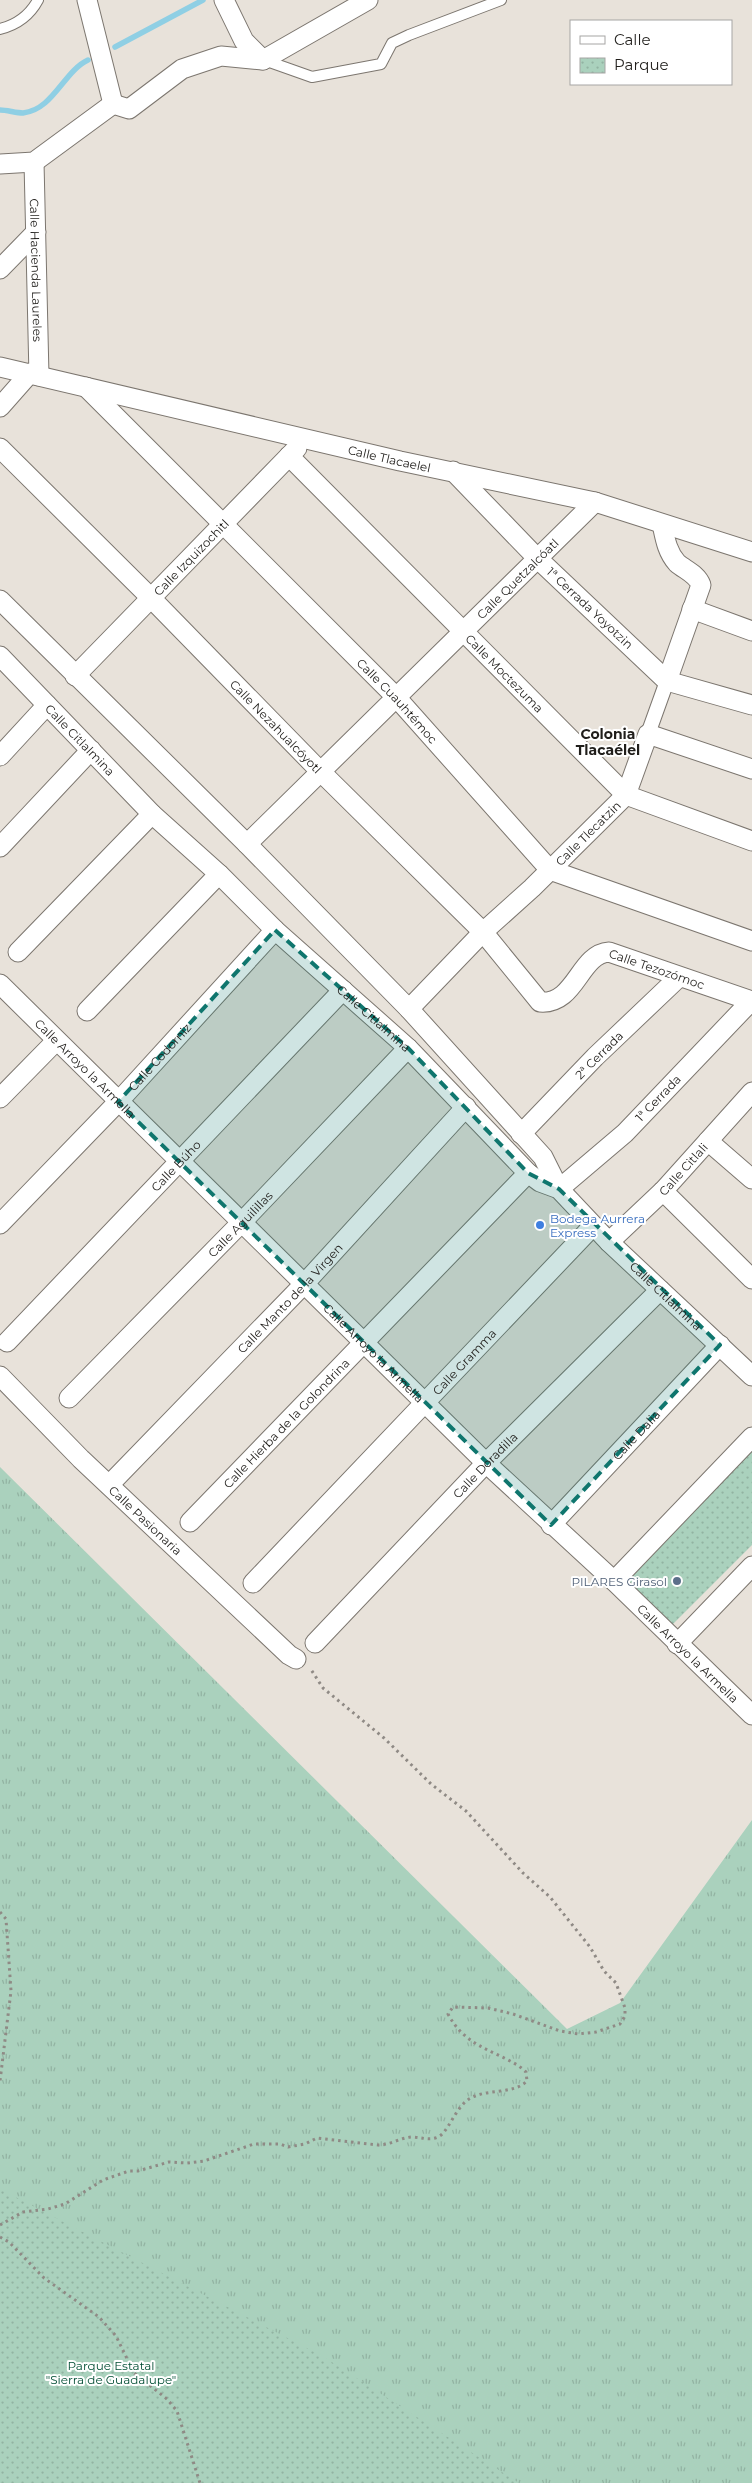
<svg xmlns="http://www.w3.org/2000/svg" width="752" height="2483" viewBox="0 0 752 2483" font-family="Montserrat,sans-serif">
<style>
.grass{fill:url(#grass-tufts)}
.park{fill:url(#park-dots)}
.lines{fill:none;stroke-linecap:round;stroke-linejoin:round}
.stream{stroke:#8fcfe4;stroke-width:5.5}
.service-casing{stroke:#7c766f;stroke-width:12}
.pedestrian-casing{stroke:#7c766f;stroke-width:16}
.minor-casing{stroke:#7c766f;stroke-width:21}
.path{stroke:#8f8a85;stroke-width:3;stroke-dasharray:2.5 4;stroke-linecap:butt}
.service{stroke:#fff;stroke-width:10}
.pedestrian{stroke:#fff;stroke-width:14}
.minor{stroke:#fff;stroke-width:19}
.marked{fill:#0f766e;fill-opacity:0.2;stroke:#0f766e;stroke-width:4;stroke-dasharray:10 6;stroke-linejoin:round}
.shop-dot{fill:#3f7fe0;stroke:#fff;stroke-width:2}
.service-dot{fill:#5c6f8a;stroke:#fff;stroke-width:2}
.labels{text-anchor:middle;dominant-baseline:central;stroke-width:4;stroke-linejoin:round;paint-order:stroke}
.street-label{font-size:12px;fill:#201e1b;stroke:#fff}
.shop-label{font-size:12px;fill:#366cbe;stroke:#fff;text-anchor:start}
.service-label{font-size:12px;fill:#4e5e75;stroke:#fff;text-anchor:end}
.park-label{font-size:12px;fill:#004d33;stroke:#fff}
.neighbourhood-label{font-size:14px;font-weight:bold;fill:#201e1b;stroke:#fff}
</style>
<defs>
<pattern id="grass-tufts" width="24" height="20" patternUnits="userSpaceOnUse" patternTransform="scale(1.25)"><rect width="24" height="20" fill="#aad1bd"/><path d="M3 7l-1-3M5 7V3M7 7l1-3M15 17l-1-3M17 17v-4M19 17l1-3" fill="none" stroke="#92b3a2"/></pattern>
<pattern id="park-dots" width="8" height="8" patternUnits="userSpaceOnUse" patternTransform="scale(1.25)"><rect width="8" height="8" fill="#aad1bd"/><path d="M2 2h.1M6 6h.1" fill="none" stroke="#92b3a2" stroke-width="1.8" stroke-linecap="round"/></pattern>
</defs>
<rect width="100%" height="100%" fill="#e8e2da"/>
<path class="grass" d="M0,1467L567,2029L620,2003L752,1820V2483H0Z"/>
<g class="park">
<path d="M752,1450V1545L670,1627L625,1584Z"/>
<path d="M0,2189L324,2357L519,2483H0Z"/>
</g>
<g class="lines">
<g class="stream">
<path d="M115,47L203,0"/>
<path d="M0,110C7,110 16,113 23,113C53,110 64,71 88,60"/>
</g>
<g class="service-casing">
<g id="service">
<path d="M0,29C16,25 30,15 38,0"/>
<path d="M264,60L312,77L381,64L392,43L409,35L501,0"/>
</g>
</g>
<g class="pedestrian-casing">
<path id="pedestrian" d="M648,734L667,681"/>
</g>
<g class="minor-casing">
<g id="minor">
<path d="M87,0L113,104"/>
<path d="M224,0L244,41L263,60"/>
<path d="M113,104L129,109L182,69L221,56L263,60L368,0"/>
<path id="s1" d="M34,162L39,376"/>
<path d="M0,164L34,162L113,104"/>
<path d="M0,269L36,232"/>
<path id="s2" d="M0,367L400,461L595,502L752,552"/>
<path id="s3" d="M86,387L396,697L550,870L752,941"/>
<path d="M0,407L30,373"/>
<path id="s4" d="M0,448L151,598L320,771L483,932L540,1002C576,1005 579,954 609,952L752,1001"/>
<path id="s5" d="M289,456L626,795L752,841"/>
<path d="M453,471L537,558L667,681L752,705"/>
<path d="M662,524C665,538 667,552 677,563C685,570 697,574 701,585L667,681"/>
<path d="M0,600L247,844L409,1009L543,1157L559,1189L625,1133L751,1001"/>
<path d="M692,609L752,631"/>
<path id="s6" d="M0,656L152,814L219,874L275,930L408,1048L528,1173L540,1182L559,1189L609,1242L752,1376"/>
<path id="s7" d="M75,676L297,448"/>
<path d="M0,756L47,705"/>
<path id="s8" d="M247,844L595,502"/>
<path d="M0,847L91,750"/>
<path d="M18,952L152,814"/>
<path id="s9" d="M0,984L486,1463L614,1581L752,1715"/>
<path id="s10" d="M409,1009L483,932L532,888L626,795L648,734L752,769"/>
<path d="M87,1011L219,874"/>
<path d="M0,1098L56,1041"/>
<path d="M521,1134L595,1057L678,978"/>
<path d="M708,1141L752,1179"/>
<path d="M663,1191L752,1279"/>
<path id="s11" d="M0,1224L118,1102L275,930"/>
<path id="s12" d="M609,1242L663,1191L752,1092"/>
<path id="s13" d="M7,1342L343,990"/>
<path id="s14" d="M0,1376L81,1459L289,1655L296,1659"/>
<path id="s15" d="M69,1398L241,1223L408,1048"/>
<path id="s16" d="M109,1485L305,1283L466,1107"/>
<path id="s17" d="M190,1522L528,1173"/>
<path id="s18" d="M551,1525L720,1345"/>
<path d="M614,1581L752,1437"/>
<path id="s19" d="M253,1583L593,1226"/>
<path id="s20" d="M315,1643L486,1463L660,1290"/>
<path d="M677,1644L752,1566"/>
</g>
</g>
<g class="path">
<path d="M0,1912L6,1919L11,1991L0,2081"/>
<path d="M0,2225L23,2212L48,2209L65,2204L103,2180L129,2171H138L169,2162L187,2163L204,2161L254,2144H280L288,2147L305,2144L317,2138L378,2145C390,2145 400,2138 411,2137C421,2137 429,2141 438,2137C448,2133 455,2108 469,2099C487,2088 513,2095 527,2081L526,2072L519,2066C491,2049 465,2046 448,2014L453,2007L488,2008L513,2014L560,2031L578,2034L596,2032L620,2024L625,2016V2008L616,1983L604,1971L590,1947L550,1897L523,1873L466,1811L431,1784L384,1738L323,1688L310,1668"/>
<path d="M0,2237L9,2242L44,2278L99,2317L116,2336L134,2373L167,2399L177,2411L200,2483"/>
</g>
<use href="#service" class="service"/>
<use href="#pedestrian" class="pedestrian"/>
<use href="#minor" class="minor"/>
</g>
<path class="marked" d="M275,930L408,1048L528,1173L559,1189L720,1345L551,1525L118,1102Z"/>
<circle class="shop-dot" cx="540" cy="1225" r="5"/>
<circle class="service-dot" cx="677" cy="1581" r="5"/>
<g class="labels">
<g class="street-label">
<text stroke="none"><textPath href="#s1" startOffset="108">Calle Hacienda Laureles</textPath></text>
<text stroke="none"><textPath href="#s2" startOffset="400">Calle Tlacaelel</textPath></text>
<text stroke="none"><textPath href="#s7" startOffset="166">Calle Izquizochitl</textPath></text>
<text stroke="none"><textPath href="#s8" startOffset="379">Calle Quetzalcóatl</textPath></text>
<text transform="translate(590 608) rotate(43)">1ª Cerrada Yoyotzin</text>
<text stroke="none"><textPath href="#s5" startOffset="306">Calle Moctezuma</textPath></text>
<text stroke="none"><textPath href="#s3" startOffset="442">Calle Cuauhtémoc</textPath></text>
<text stroke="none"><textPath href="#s4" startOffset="392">Calle Nezahualcóyotl</textPath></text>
<text stroke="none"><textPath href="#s6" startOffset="116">Calle Citlalmina</textPath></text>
<text stroke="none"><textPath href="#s10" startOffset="251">Calle Tlecatzin</textPath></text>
<text stroke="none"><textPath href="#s4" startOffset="914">Calle Tezozómoc</textPath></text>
<text stroke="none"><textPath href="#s6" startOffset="521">Calle Citlalmina</textPath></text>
<text transform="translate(599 1055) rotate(-45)">2ª Cerrada</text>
<text stroke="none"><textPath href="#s11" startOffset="231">Calle Codorniz</textPath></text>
<text stroke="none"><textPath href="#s9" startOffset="120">Calle Arroyo la Armella</textPath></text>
<text transform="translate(658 1098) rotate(-46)">1ª Cerrada</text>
<text stroke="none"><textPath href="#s13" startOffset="244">Calle Búho</textPath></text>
<text stroke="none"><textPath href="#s12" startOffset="104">Calle Citlali</textPath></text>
<text stroke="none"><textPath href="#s15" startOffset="244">Calle Aguilillas</textPath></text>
<text stroke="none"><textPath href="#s6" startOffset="926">Calle Citlalmina</textPath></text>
<text stroke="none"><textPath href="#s16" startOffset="260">Calle Manto de la Virgen</textPath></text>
<text stroke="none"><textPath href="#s9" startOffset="525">Calle Arroyo la Armella</textPath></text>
<text stroke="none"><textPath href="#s19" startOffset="306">Calle Gramma</textPath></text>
<text stroke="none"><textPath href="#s17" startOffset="138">Calle Hierba de la Golondrina</textPath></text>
<text stroke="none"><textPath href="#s18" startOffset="124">Calle Dalia</textPath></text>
<text stroke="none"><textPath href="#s20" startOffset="246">Calle Doradilla</textPath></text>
<text stroke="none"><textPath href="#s14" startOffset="205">Calle Pasionaria</textPath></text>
<text stroke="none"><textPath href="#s9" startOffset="960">Calle Arroyo la Armella</textPath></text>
</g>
<g class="shop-label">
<text x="550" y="1218">Bodega Aurrera<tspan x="550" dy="14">Express</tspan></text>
</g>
<g class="service-label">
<text x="667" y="1581">PILARES Girasol</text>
</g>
<g class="park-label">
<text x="111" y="2365">Parque Estatal<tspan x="111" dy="14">"Sierra de Guadalupe"</tspan></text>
</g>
<g class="neighbourhood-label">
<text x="608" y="734">Colonia<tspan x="608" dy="16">Tlacaélel</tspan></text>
</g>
</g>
<rect x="570" y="20" width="162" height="65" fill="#ffffff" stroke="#a6a5a4"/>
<rect x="580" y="36" width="25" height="8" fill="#ffffff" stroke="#a6a5a4"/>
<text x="614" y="45" font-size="15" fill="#201e1b">Calle</text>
<rect x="580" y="58" width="25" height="15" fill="url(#park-dots)" stroke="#a6a5a4"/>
<text x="614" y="70" font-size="15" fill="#201e1b">Parque</text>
</svg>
